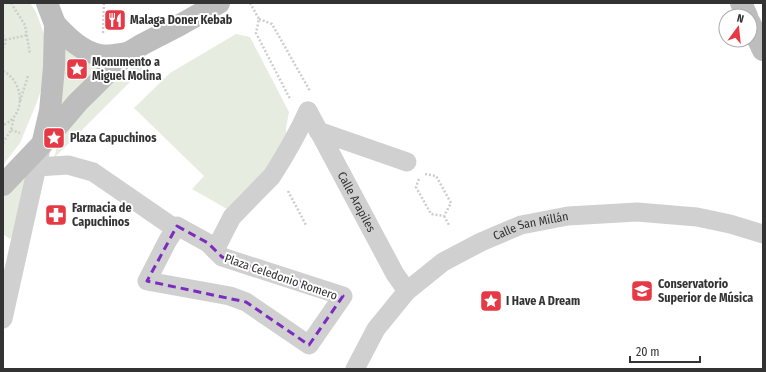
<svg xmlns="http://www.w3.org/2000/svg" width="766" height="372" viewBox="0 0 766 372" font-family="'Fira Sans Condensed',sans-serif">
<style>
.green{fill:#e6ecdf}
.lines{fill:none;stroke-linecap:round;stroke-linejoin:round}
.path{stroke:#cdcdcd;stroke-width:2.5;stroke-dasharray:2 2;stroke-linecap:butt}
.street{stroke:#d0d0d0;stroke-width:19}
.secondary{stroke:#bdbdbd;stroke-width:22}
.marked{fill:none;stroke:#7b2cbf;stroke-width:3;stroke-dasharray:8 5;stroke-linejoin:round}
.labels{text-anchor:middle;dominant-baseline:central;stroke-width:4;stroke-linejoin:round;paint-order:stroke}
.poi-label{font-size:12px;font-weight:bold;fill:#333;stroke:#fff;text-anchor:start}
.street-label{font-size:12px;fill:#333;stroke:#fff}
</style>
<rect width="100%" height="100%" fill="#fff"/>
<g class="green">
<path d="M3,3H30L36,12L45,37L43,84L37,102L20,143L3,165Z"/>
<path d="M236,34L250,37L289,112L286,128V139L268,172L227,209L192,189L204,176L134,108L170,73Z"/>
<path d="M63,47L105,63L63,103H61Z"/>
<path d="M146,58L150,62L54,158L60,136L100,95L127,71Z"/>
<path d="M21,178H25L12,237L10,239L3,234V198Z"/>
</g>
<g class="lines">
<g class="path">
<path d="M11,3L25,25L30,54"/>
<path d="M250,3L259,19L256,33L290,99"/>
<path d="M259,19L272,24L310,91"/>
<path d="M103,33L104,3"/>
<path d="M3,35L5,44L3,48"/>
<path d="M5,40L28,35"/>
<path d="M3,71C24,82 27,115 3,125"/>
<path d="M20,101L28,76"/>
<path d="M11,130L20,133"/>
<path d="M3,143L11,130L14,118"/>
<path d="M425,174L436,176L451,203L444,216"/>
<path d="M419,179L416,187L431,214L444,216"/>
<path d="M288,191L306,225"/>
<path d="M444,216L449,225"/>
</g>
<g class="street">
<path id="s1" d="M308,111L395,274L407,291"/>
<path d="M318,131L407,162"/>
<path d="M37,167L68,165L93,172L170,225"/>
<path d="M177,226L208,243L222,257L343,296L309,345L246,302L230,296L147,281L168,240Z"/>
<path d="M215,250L232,217L272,176C286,154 297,135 308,111"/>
<path d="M3,319L42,144"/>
<path id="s2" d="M355,369L376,329L407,291L443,262L481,242L521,225L568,216L637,212L697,217L730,224L763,234"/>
</g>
<g class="secondary">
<path d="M741,3L747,16"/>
<path d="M750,23L763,50"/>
<path d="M55,24C67,37 82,52 100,55C109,57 119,54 128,53"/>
<path d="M43,141L50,111L54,67L55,24L47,3"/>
<path d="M3,185L42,144L78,102L128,53L143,44L178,26L219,3"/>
</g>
</g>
<path class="marked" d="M177,226L208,243L222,257L343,296L309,345L246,302L147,281Z"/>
<defs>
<g id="restaurant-square" transform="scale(1.15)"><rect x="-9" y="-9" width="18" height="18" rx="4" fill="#e63946" stroke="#fff"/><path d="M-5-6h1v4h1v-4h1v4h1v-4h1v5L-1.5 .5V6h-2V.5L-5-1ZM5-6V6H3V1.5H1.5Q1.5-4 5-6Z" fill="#fff"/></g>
<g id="sight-square" transform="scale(1.15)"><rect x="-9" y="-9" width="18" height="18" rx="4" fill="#e63946" stroke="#fff"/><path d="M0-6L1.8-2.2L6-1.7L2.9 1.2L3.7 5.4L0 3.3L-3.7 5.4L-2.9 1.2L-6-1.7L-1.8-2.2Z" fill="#fff"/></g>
<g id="pharmacy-square" transform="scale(1.15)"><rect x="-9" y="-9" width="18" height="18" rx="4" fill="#e63946" stroke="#fff"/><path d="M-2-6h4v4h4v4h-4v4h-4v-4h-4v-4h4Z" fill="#fff"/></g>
<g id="university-square" transform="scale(1.15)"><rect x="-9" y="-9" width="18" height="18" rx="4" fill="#e63946" stroke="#fff"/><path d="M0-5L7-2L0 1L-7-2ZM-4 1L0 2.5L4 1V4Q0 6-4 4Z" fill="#fff"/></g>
</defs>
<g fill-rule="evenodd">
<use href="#restaurant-square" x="115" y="20"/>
<use href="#sight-square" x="77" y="69"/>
<use href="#sight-square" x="54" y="138"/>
<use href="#pharmacy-square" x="56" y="215"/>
<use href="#university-square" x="642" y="291"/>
<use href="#sight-square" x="491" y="301"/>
</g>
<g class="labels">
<g class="poi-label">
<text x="130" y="20">Malaga Doner Kebab</text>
<text x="92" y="62">Monumento a<tspan x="92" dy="14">Miguel Molina</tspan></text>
<text x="70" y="138">Plaza Capuchinos</text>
<text x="72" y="208">Farmacia de<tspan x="72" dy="14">Capuchinos</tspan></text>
<text x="658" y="284">Conservatorio<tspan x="658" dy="14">Superior de Música</tspan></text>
<text x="506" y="301">I Have A Dream</text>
</g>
<g class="street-label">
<text stroke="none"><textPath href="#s1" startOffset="103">Calle Arapiles</textPath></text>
<text stroke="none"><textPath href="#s2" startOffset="236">Calle San Millán</textPath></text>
<text transform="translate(281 277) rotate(19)">Plaza Celedonio Romero</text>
</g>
</g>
<rect width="766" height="372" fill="none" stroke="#333333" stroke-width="8"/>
<g transform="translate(738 28) rotate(15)"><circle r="19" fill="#ffffff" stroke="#adadad"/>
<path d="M0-3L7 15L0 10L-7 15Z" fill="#e63946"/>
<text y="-6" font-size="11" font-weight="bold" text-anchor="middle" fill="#333333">N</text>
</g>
<path d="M630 356v6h70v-6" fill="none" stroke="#333333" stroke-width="2"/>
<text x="636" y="356" font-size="12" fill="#333333" stroke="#ffffff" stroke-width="3" paint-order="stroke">20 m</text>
</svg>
